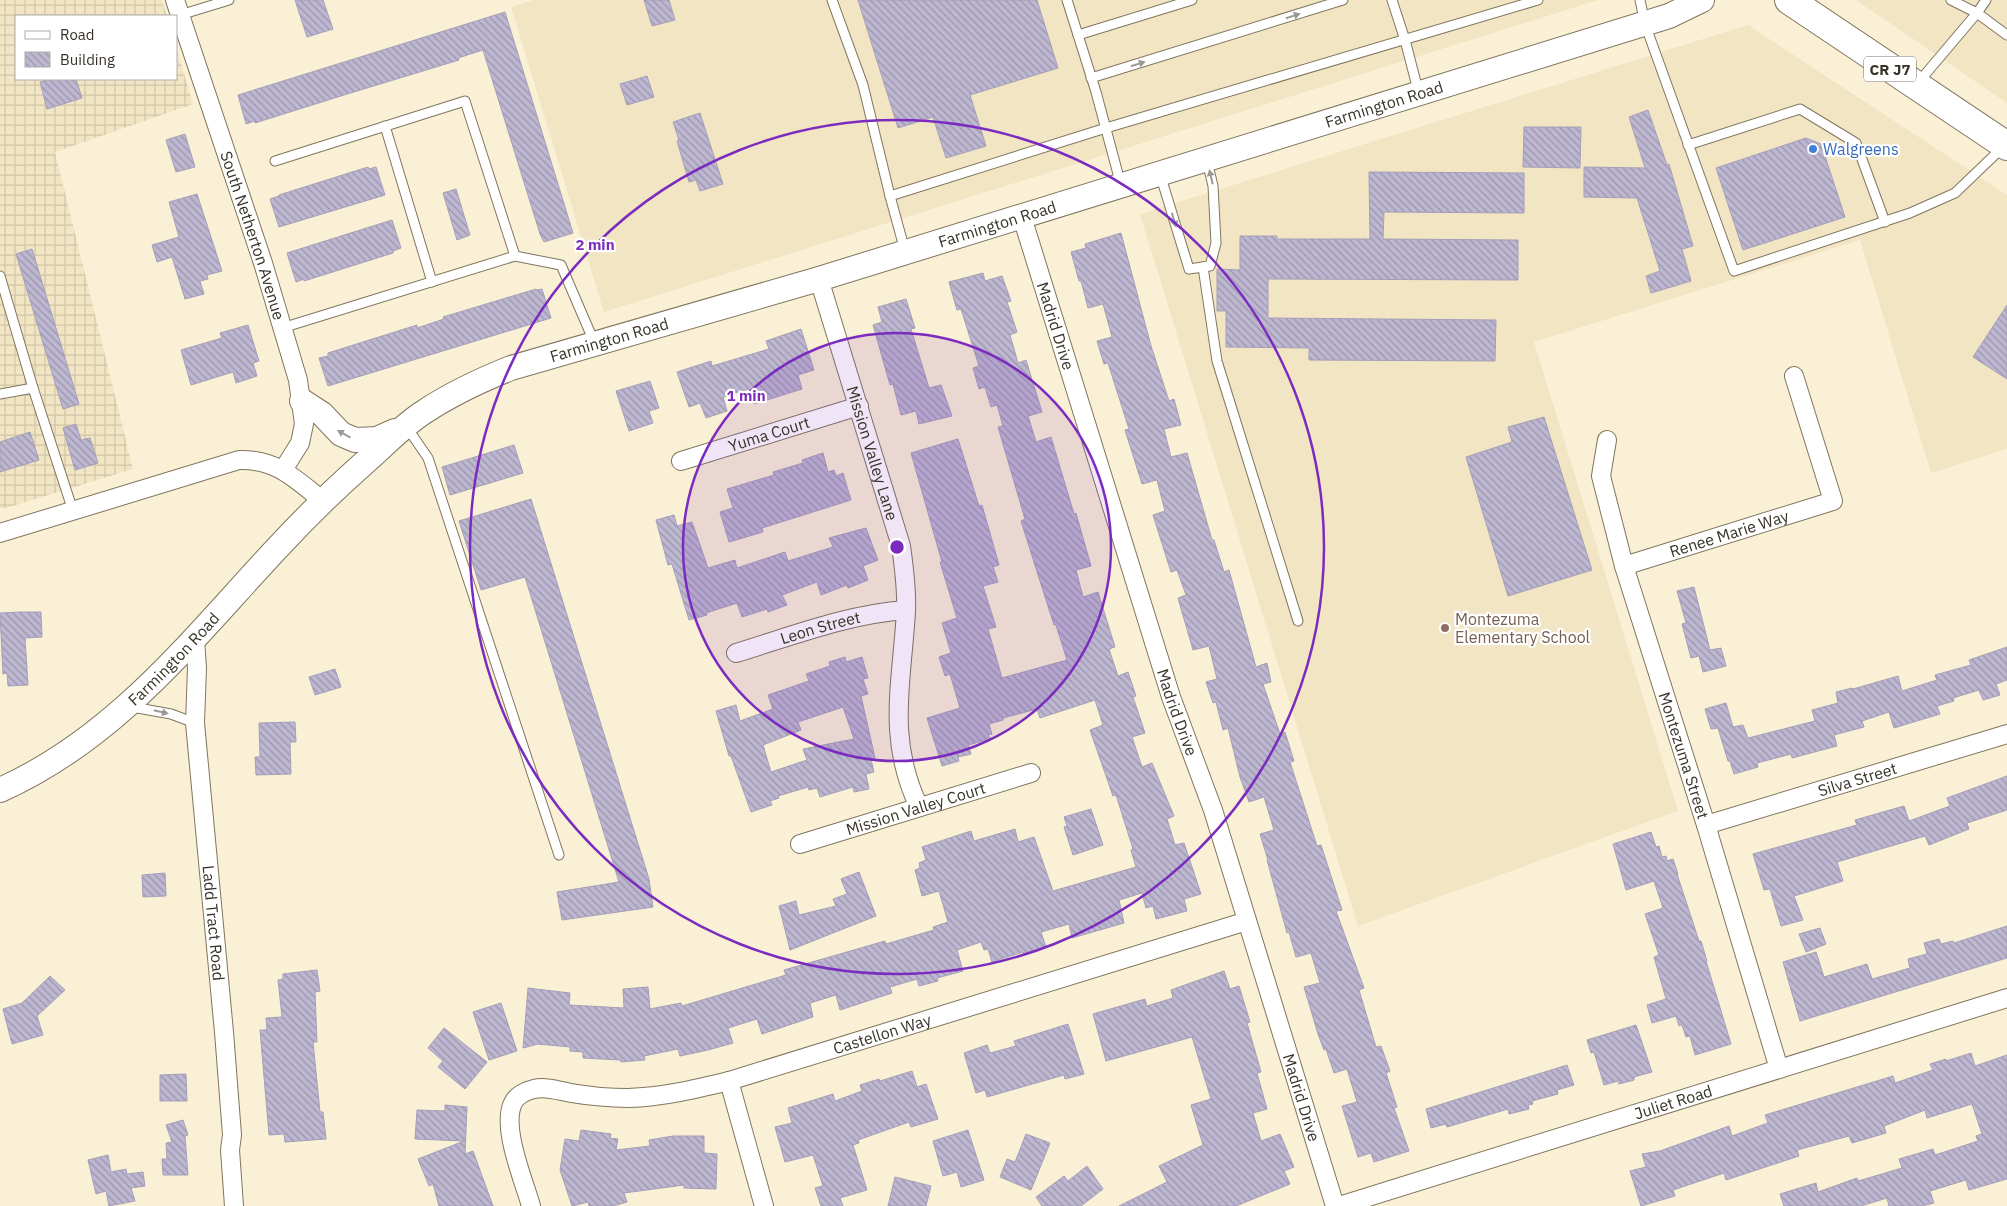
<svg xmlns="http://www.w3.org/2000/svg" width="2007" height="1206" viewBox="0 0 2007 1206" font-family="'IBM Plex Sans',sans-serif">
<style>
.built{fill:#f2e5c4}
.industrial{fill:url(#industrial-grid)}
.building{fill:url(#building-back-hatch);stroke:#a59fb8;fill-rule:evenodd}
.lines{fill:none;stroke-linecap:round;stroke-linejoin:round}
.lane-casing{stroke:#80765e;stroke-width:11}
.street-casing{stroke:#80765e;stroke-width:20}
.secondary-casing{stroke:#80765e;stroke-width:26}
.primary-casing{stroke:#80765e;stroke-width:30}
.lane{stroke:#fff;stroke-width:9}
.street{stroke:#fff;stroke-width:18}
.secondary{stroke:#fff;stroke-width:24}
.primary{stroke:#fff;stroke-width:28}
.oneway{fill:#9b9994}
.ring{fill:none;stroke:#7b2cbf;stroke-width:2.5}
.shop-dot{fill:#3f7fe0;stroke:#fff;stroke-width:2}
.education-dot{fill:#8d6e63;stroke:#fff;stroke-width:2}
.labels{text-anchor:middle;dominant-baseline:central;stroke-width:4.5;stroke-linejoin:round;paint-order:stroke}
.shield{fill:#fff;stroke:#737068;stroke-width:1}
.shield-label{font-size:15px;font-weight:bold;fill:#373328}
.street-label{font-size:16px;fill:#373328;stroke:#fff}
.shop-label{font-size:16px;fill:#366cbe;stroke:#fff;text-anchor:start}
.education-label{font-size:16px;fill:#785e54;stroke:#fff;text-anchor:start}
.centre{fill:#7b2cbf;stroke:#fff;stroke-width:2.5}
.ring-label{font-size:15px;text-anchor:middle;font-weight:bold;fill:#7b2cbf;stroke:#fff;stroke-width:4.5;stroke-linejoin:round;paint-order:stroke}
</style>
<defs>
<pattern id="industrial-grid" width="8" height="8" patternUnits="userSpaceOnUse" patternTransform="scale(1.25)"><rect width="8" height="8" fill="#f2e5c4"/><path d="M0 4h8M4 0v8" fill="none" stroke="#d0c5a8"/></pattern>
<pattern id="building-back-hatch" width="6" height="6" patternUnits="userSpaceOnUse" patternTransform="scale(1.25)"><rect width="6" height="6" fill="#bdb7d1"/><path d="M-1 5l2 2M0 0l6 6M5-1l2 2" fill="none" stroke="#9a95aa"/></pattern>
</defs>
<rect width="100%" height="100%" fill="#faf0d5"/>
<g class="built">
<path d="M533,0H1598L604,312L511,7Z"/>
<path d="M1856,0H2007V103Z"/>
<path d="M1748,25L2007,195V449L1931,473L1860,240L1534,342L1678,811L1358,926L1140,214Z"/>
</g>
<path class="industrial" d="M0,0H162L167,16H16V79H176V47L193,104L55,152L133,469L6,508H0Z"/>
<g class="building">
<path d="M295,0H323L333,29L307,37Z"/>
<path d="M644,0H669L675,20L652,26Z"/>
<path d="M858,0H1037L1058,68L970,95L986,146L946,158L933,117L898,128Z"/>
<path d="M505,12L573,233L544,242L540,234L483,50L458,58L459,60L344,95L255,123V121L246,124L238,95Z"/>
<path d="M647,76L654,97L627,105L620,84Z"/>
<path d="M51,79H76L82,98L47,109L40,82Z"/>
<path d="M1648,110L1667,165L1669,164L1693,246L1682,249L1691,281L1651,293L1646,276L1660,271L1637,198L1584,197V167L1645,168L1629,117Z"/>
<path d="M700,113L723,184L700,191L696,180L689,182L677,141L679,140L673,122Z"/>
<path d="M1524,127H1581L1580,168L1523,167Z"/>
<path d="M185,134L195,167L176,172L166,140Z"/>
<path d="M1806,138L1821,144L1845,217L1743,250L1716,168Z"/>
<path d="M368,167L369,169L376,167L385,195L279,227L270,199L279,196V195Z"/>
<path d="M1369,172L1524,173V213L1384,212L1383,239L1518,240V280L1268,279V318L1496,320L1495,361L1309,360V348L1226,347V311H1217V269L1240,270V236H1277V239H1370Z"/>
<path d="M456,189L470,235L457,240L443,193Z"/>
<path d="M197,194L222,271L207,275L208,279L200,281L204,294L185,299L172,257L157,262L152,245L179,237L169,202Z"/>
<path d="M392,220L401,248L393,251V253L304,281V279L296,282L287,253Z"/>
<path d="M1121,233L1151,346L1169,401L1174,399L1181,425L1164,429L1171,457L1187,453L1212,540H1214L1224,572L1229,570L1256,667L1267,663L1271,682L1263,684L1280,734L1285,732L1294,761L1290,762L1317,846L1321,845L1342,910L1336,911L1364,988L1359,990L1376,1047L1381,1046L1390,1071L1386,1073L1397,1107L1394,1108L1409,1151L1374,1162L1371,1153L1358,1157L1342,1106L1357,1102L1347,1069L1334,1073L1326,1049L1324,1050L1318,1034L1304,987L1320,983L1311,953L1296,957L1289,932L1287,933L1267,860H1268L1260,834L1274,830L1264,797L1249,802L1240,777L1228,728L1223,730L1216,702L1213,703L1206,682L1217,679L1209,646L1193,650L1178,598L1186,595L1177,570L1171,572L1153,515L1165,511L1157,480L1142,484L1125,430L1129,429L1108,363L1104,364L1097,341L1112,337L1103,304L1088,308L1081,281H1079L1071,252L1086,248L1085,244Z"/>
<path d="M32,249L79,404L63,409L16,254Z"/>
<path d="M983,273L985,281L1002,276L1011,301L1007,302L1017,332L1010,335L1018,363L1026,360L1042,412L1028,416L1036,442L1051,437L1074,514L1076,513L1091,566L1076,570L1083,597L1098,592L1115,647L1109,649L1118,676L1128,672L1136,696L1133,697L1145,733L1132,737L1142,767L1152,763L1174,816L1167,819L1175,845L1184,843L1201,894L1184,899L1187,911L1156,919L1153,906L1146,908L1142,893L1119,900L1124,923L1072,938L1069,924L1041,932L1046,947L1024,955L1023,952L992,962L988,949L984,950L981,942L957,950L963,971L937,978L938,981L919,986L917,979L890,987L892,993L840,1010L836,995L810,1003L813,1017L762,1034L757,1019L728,1028L733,1043L708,1050L680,1056L678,1049L644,1056L645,1060L621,1062L620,1060L583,1058V1052L570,1051V1047L538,1044L523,1048L528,988L570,993L569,1005L624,1008L623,989L648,987L650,1009L681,1003L682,1006L786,975L784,970L798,966L885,941L886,944L934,930L933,927L948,922L939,891L922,896L915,870L920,868L919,863L926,860L922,847L971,831L974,841L1015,829L1018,842L1034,837L1053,891L1136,867L1131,850L1133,849L1116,795L1113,796L1090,730L1103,725L1095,700L1040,718L1037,709L1003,718V720L989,724L992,734L988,735L990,739L968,745L971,754L958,757L959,761L942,766L927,718L960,708L950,674L945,676L939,657L951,653L942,623L957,618L940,562H942L911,453L958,439L979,506L982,505L999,565L993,567L998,582L983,586L996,627L988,629L1002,678L1067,660L1056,625H1054L1021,521L1025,519L998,427L1003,426L997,405L991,407L985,387L979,389L973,368L979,366L961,309L957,310L949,282Z"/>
<path d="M536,289V290L542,289L551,318L328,386L319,358L328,356V353L417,325V328L444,319L443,317Z"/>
<path d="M906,299L915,328L911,329L929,388L941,385L952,416L919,424L916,411L901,415L893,384L890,385L873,325L882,322L878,307Z"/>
<path d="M2007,305V379L1973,357Z"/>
<path d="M248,325L259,361L253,363L257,376L236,383L233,372L191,385L181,350L222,338L220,333Z"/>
<path d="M801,329L814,370L798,375L802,389L754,404L749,389L723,397L727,411L706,418L700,403L689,407L677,372L711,361L712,366L769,349L766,341Z"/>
<path d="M650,381L659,408L649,411L653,423L629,431L616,391Z"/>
<path d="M1544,417L1592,570L1508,596L1466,457L1512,442L1508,427Z"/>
<path d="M76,424L81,440L90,438L98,463L75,470L63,428Z"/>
<path d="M30,432L39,460L0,472V442Z"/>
<path d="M514,445L523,473L450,495L442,467Z"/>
<path d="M823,453L828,472L834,470L836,476L843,473L851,500L762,528L763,532L729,542L720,512L733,508L727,489L774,475L773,472L803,463L802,460Z"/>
<path d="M531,499L649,879L653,907L562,920L557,892L619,882L525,577L481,590L459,521Z"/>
<path d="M674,515L677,526L692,522L708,568L735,560L737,568L785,552L788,561L833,547L829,538L866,528L878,560L863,566L868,580L848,588L847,585L821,595L817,582L782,595L787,605L768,612L767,609L742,617L737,603L706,613L707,615L689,620L672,564L668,565L656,520Z"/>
<path d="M1694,587L1710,650L1721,648L1726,666L1703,672L1699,656L1691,658L1682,624L1686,623L1677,591Z"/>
<path d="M20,612H41L42,637L25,638L28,685L8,686L7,673L3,674L0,613Z"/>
<path d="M2007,647V680L1996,684L2000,695L1983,700L1979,690L1953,698L1954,701L1937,706L1940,714L1894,728L1889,712L1862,721L1864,727L1834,735L1837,746L1792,758L1791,754L1757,763L1758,767L1734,774L1730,761H1728L1718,728L1711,729L1705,709L1726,703L1733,727L1743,725L1748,738L1815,721L1812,710L1838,703L1836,692L1852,688L1853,689L1898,676L1902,691L1937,680L1935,675L1971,665L1969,660Z"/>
<path d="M845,657L846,662L862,657L868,678L863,679L868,694L861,696L875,758L871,759L874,772L866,774L869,789L854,792L853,787L820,797L817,788L809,790L808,787L778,796L779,798L770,801L772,805L751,812L731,756H729L716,711L736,705L740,721L773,709L768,695L809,681L806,674L830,666L829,662ZM843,707L854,739L803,749L807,760L771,772L763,745L801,730L798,722Z"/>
<path d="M335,669L341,687L315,695L309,677Z"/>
<path d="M295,722L296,742H290L291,774L256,775L255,757H260L259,723Z"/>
<path d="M2007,776V810L1967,823L1969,829L1929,845L1925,836L1837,862L1843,881L1794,896L1803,920L1781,926L1770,889L1764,890L1753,854L1857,825L1855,820L1904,806L1909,821L1950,806L1947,798Z"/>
<path d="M1091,809L1103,845L1073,855L1064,827L1067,826L1064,817Z"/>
<path d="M1651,832L1656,847L1659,846L1662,857L1666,856L1667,861L1673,859L1678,874H1677L1699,941H1701L1707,961H1706L1731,1044L1695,1055L1690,1036L1686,1037L1682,1025L1679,1026L1676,1016L1652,1023L1647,1005L1666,999L1654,957L1659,955L1645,914L1663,908L1654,881L1626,890L1613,844Z"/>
<path d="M859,872L876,916L790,950L779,906L796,901L799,915L836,906L833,899L847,894L841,879Z"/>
<path d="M165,873L166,896L143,897L142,875Z"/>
<path d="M2007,926V958L1800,1021L1783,962L1816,952L1824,977L1867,964L1872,979L1910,968L1908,959L1927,954L1924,943L1939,939L1941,944L1953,941L1954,943Z"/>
<path d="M1820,928L1826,944L1806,952L1799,934Z"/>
<path d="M317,970L320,991L315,992L317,1042H313L320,1112H323L326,1139L285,1142L284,1134L269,1135L260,1030H267L266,1018L282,1017L278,980L283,979V974Z"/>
<path d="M1224,971L1230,989L1239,986L1250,1022L1247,1023L1261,1072L1257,1073L1267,1109L1253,1113L1261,1141L1280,1134L1294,1167L1284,1171L1290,1184L1236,1206H1119L1167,1182L1159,1166L1203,1145L1191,1105L1211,1099L1192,1037L1106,1061L1093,1014L1145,999L1147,1006L1173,998L1171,990Z"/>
<path d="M50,976L65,990L37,1016L43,1035L12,1044L3,1009L22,1003Z"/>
<path d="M501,1003L517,1051L489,1060L473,1012Z"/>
<path d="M1068,1024L1084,1074L1065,1079L1064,1075L987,1097L985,1090L976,1093L964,1053L987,1045L990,1053L1016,1046L1014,1041Z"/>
<path d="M1636,1025L1652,1072L1634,1077V1080L1619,1084L1618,1081L1604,1085L1594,1052L1591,1053L1587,1040Z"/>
<path d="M444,1028L487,1062L465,1089L438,1067L443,1061L428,1048Z"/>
<path d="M1971,1053L1975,1066L2007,1055V1179L1969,1190L1966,1180L1930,1191L1934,1203L1922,1206H1889L1887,1198L1861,1206H1784L1780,1194L1816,1183L1818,1192L1857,1178L1858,1181L1902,1168L1899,1159L1933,1149L1935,1155L1978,1141L1976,1136L1982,1134L1972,1104L1927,1118L1925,1110L1884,1126L1886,1133L1852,1143L1849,1136L1797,1150L1799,1156L1726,1180L1724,1173L1673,1190L1675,1196L1641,1206L1630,1171L1646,1167L1642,1154L1660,1151L1729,1126L1732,1136L1768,1123L1765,1115L1893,1076L1895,1083L1933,1070L1930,1064L1946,1059V1061Z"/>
<path d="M1567,1065L1574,1085L1557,1090L1558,1094L1532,1101L1533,1104L1528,1105L1529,1109L1509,1114L1508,1109L1447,1127L1446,1124L1431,1128L1426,1109Z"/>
<path d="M912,1071L917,1087L926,1084L938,1119L911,1127L909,1122L858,1140L859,1143L853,1145L867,1190L840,1198L843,1206H821L815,1188L823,1186L813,1155L785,1162L775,1127L792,1123L788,1108L833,1094L835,1101L862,1091L860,1085L879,1079L880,1081Z"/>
<path d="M186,1074L187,1101H160V1075Z"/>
<path d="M445,1105L467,1107L465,1154L473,1151L493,1206H439L433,1184L429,1186L418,1159L464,1141L415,1139L417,1110L445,1111Z"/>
<path d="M183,1120L188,1135L185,1136L188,1175H163L162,1159H167L166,1143L172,1142L166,1125Z"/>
<path d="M581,1130L611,1134L610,1138L618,1139L616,1150L650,1146L649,1140L673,1136H704V1153L717,1154L716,1189L684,1188V1185L624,1193L627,1202L613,1206H589L588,1202L572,1206L560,1170L565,1139L579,1141Z"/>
<path d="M968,1130L984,1180L961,1187L957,1172L943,1176L933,1141Z"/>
<path d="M1026,1134L1050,1143L1031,1190L1000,1177L1007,1159L1015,1162Z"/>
<path d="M108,1155L111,1172L126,1169L127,1174L143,1172L145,1186L131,1188L135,1201L109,1206L106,1191L96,1194L88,1160Z"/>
<path d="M1087,1166L1103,1189L1081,1206H1042L1036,1197L1064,1176L1068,1181Z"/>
<path d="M895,1177L931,1186L926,1206H888Z"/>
</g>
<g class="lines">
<g class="lane-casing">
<g id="lane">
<path d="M832,0L863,85L890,196L905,251"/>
<path d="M1067,0L1096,92L1121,185"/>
<path d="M1392,0L1405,40L1419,94"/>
<path d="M1640,0L1645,24L1734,271L1910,213L1955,193L2003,147"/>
<path d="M1951,0L1977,13L1986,0"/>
<path d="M180,15L229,0"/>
<path d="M1078,35L1192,0"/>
<path d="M1091,78L1343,0"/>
<path d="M1917,84L1977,13L2007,35"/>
<path d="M385,126L432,282"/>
<path d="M1688,145L1800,109L1856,143L1885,222"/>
<path d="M275,161L465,101L515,256"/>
<path d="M1160,174L1189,269L1210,266L1216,243L1213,186L1207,161"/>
<path d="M890,196L1106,128L1538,0"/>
<path d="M1203,267L1217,361L1298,621"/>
<path d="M0,276L33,388L73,511"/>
<path d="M282,328L515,256L561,265L595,344"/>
<path d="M0,394L33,388"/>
<path d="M406,426L428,458L559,855"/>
<path d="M132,707L171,714L195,723"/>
</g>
</g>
<g class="street-casing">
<g id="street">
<path id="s1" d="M175,0L263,263L298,380L304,424L300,443L283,470"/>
<path id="s2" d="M1022,217L1171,697L1213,810L1335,1206"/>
<path id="s3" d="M819,279L901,546C904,567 907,589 906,611C902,683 886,738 919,807"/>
<path id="s4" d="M1607,440L1601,476L1624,566L1706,825L1779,1069"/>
<path id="s5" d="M681,461L859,406"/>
<path d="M0,533L239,460C277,459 295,479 323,501"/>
<path id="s6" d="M1624,566L1833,501L1794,376"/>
<path id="s7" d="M195,639L197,668L195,723L224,1032L232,1135L230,1150L234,1206"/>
<path id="s8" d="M736,653C792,636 848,614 906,610"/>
<path id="s9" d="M1706,825L2007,734"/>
<path id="s10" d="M800,844L1031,773"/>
<path d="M729,1081L764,1206"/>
<path id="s11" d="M531,1206C524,1181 501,1127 513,1103C516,1096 525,1091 534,1089C545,1086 560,1091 571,1093C589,1096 610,1098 628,1098C663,1097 696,1089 729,1081L1247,921"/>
<path id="s12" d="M1339,1206L2007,998"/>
</g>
</g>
<g class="secondary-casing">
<g id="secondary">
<path d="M302,401L322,414L341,434L355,440L377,439L395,431"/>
<path id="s13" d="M0,790C119,737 195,635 282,543C308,515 335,489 363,464C383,447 402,426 424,412C451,394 481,380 511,368L819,279L1669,16L1702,0"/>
</g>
</g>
<g class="primary-casing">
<path id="primary" d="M1789,0L2007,146"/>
</g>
<use href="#lane" class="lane"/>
<use href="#street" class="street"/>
<use href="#secondary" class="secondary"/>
<use href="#primary" class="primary"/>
</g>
<defs><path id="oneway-solid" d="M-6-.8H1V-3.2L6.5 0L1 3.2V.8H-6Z" transform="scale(1.25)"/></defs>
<g class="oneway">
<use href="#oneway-solid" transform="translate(1293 16) rotate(-17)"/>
<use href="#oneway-solid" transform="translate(1138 64) rotate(-17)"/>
<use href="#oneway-solid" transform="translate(1211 177) rotate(-103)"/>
<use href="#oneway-solid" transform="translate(1174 220) rotate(73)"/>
<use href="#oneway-solid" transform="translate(344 434) rotate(-151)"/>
<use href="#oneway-solid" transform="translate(161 712) rotate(13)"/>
</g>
<circle cx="897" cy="547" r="214" fill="#7b2cbf" fill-opacity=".12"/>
<g class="ring">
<circle cx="897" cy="547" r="214"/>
<circle cx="897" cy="547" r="427"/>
</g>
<circle class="shop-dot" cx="1813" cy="149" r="5"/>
<circle class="education-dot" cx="1445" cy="628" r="5"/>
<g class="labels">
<rect class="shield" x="1864" y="56.5" width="52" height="25" rx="4"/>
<g class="shield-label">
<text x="1890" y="69">CR J7</text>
</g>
<g class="street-label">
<text stroke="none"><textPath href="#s13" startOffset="1581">Farmington Road</textPath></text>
<text stroke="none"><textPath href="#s13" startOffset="1176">Farmington Road</textPath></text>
<text stroke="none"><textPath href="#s1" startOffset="248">South Netherton Avenue</textPath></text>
<text stroke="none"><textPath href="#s2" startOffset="114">Madrid Drive</textPath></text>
<text stroke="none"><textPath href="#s13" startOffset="771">Farmington Road</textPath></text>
<text stroke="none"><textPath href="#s5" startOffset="92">Yuma Court</textPath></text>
<text stroke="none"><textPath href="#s3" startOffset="182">Mission Valley Lane</textPath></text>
<text stroke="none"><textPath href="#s6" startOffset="110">Renee Marie Way</textPath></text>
<text stroke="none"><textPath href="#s8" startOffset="88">Leon Street</textPath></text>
<text stroke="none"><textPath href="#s13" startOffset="219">Farmington Road</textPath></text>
<text stroke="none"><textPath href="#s2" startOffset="519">Madrid Drive</textPath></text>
<text stroke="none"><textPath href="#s4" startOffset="328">Montezuma Street</textPath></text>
<text stroke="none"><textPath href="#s9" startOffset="158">Silva Street</textPath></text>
<text stroke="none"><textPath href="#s10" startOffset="121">Mission Valley Court</textPath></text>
<text stroke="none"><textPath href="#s7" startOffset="285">Ladd Tract Road</textPath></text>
<text stroke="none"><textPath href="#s11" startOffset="490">Castellon Way</textPath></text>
<text stroke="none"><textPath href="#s2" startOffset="924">Madrid Drive</textPath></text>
<text stroke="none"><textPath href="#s12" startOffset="350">Juliet Road</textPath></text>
</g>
<g class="shop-label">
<text x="1823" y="149">Walgreens</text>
</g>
<g class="education-label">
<text x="1455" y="619">Montezuma<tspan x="1455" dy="18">Elementary School</tspan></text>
</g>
</g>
<circle cx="897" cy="547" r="8" class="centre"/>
<g class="ring-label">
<text x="595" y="250">2 min</text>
<text x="746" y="401">1 min</text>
</g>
<rect x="15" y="15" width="162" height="65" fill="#ffffff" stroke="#afada9"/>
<rect x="25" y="31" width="25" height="8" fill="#ffffff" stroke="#afada9"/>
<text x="60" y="40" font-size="15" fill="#373328">Road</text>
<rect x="25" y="52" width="25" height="15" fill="url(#building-back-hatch)" stroke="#afada9"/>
<text x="60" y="65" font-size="15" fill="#373328">Building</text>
</svg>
